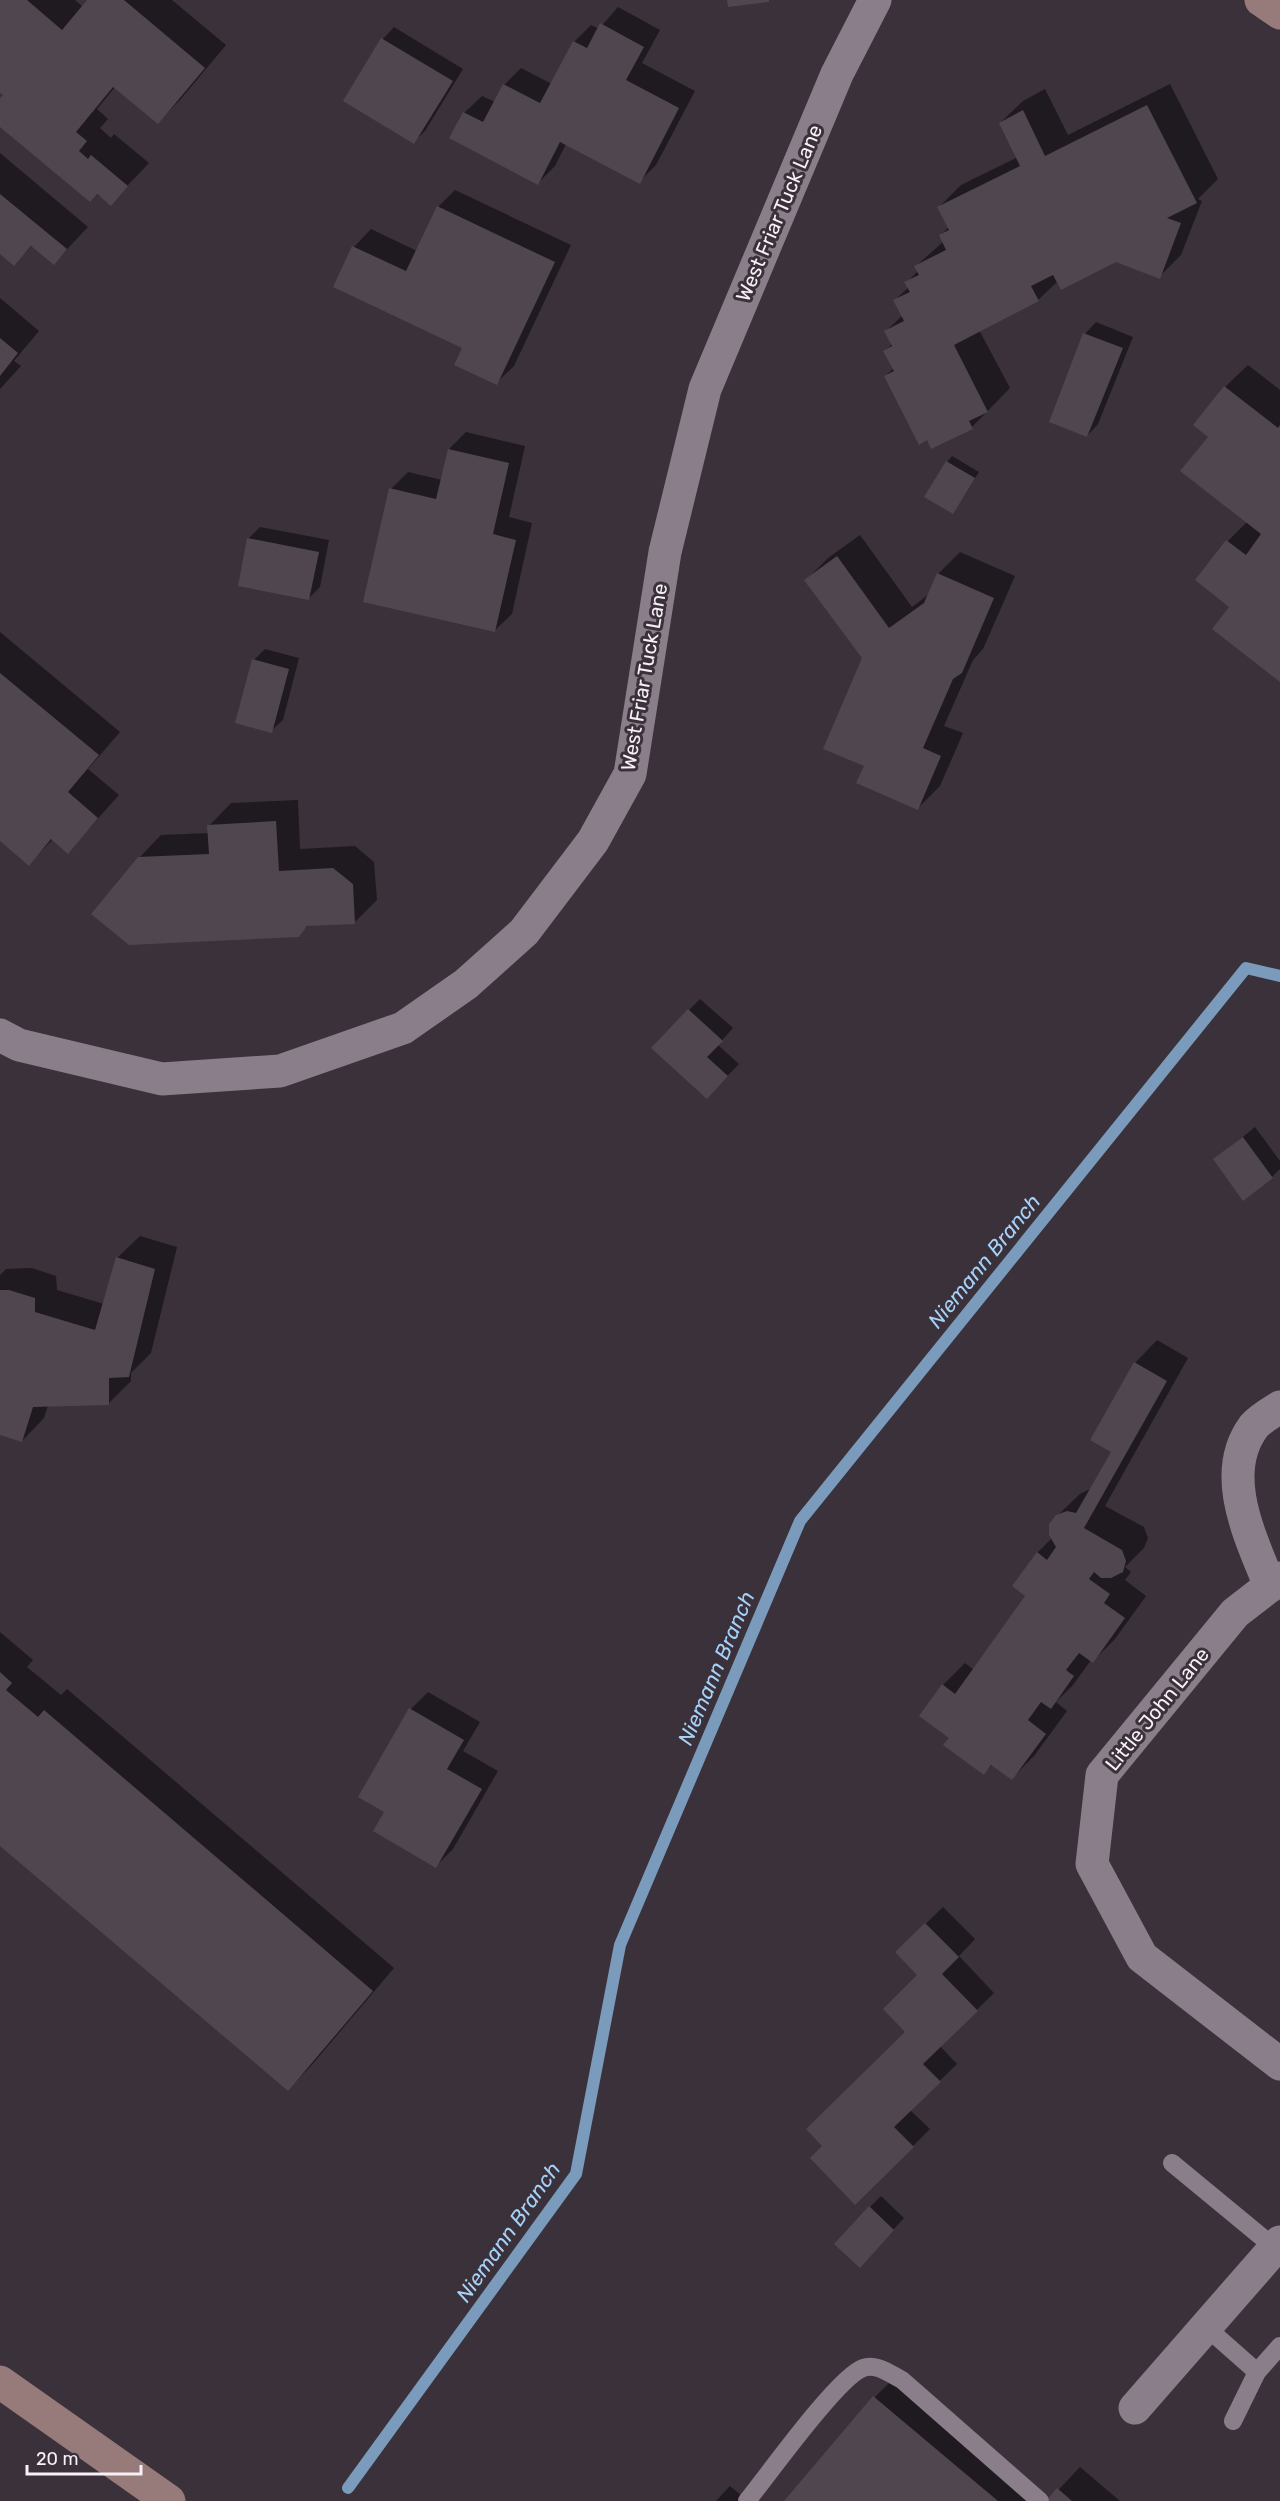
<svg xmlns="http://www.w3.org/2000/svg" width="1280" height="2501" viewBox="0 0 1280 2501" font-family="Rubik,sans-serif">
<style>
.shadow{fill:#0007}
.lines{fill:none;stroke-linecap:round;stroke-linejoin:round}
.stream{stroke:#7a9bbc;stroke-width:12}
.building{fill:#504650}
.lane{stroke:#897e89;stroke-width:18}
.street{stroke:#897e89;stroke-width:33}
.secondary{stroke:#977a7a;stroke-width:33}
.labels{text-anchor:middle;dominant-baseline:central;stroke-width:6;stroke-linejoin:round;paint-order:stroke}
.street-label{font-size:20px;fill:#f7f0f6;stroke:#3a313a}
.water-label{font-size:21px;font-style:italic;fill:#a6d1f8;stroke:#3a313a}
</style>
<rect width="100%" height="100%" fill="#3a313a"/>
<g class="shadow">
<path d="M1,0H75L83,7L89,0H172L226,45L180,100L158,122L115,87L97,109L108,119L100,128L111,138L114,134L149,163L110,204L0,125V101L5,95L0,91Z"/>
<path d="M618,7L660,30L642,63L695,91L656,165L639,182L566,144L555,166L538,183L464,113L482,96L495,102L504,85L521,68L552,84L574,42L591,25L599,29Z"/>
<path d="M394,27L463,69L425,131L413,142L345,101L383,39Z"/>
<path d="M1170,84L1218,179L1198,199L1202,201L1181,255L1159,277L1116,261L1058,281L1038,300L979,330L1010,388L972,427L885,376L894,368L885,351L892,344L886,331L903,315L895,300L909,287L906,283L918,271L916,266L944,241L941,235L949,227L939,207L961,185L1018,157L1000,123L1023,101L1045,89L1068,135Z"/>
<path d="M0,153L88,227L54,263L32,246L14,264L0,252Z"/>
<path d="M455,190L571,245L514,366L496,383L464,348L335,287L354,247L371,229L417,251L438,207Z"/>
<path d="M0,298L39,331L14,361L21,366L0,389Z"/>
<path d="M1096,322L1133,337L1098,424L1087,436L1085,334Z"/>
<path d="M1248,365L1280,390V680L1232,606L1228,541L1247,522L1210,436L1195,425L1225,387Z"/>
<path d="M466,432L525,446L509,517L532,523L512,614L494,631L391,489L408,472L442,480L449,449Z"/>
<path d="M952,456L979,472L953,512L947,462Z"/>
<path d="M260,527L329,540L320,587L309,598L240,585L249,538Z"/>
<path d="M860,535L912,607L929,594L938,574L960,552L1015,576L983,649L973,660L944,726L963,733L940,786L918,808L866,765L864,658L806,580L828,558Z"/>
<path d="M0,632L120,732L88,769L119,795L68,852L53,839L29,864L0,839Z"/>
<path d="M265,649L299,658L283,720L271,731L254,660Z"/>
<path d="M298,800L300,849L355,846L374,862L377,900L354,923L309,925L298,935L139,858L161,835L209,833V826L231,803Z"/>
<path d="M700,999L733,1028L718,1045L739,1064L707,1097L689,1010Z"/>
<path d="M1255,1127L1280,1161V1169L1272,1177L1215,1160Z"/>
<path d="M140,1236L177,1247L151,1353L131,1373V1381L109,1403L48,1405L44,1418L22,1441L0,1434V1275L6,1269L32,1268L56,1276L57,1290L104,1304L117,1258Z"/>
<path d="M1157,1340L1188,1358L1105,1506L1144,1527L1148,1538L1144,1548L1125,1567L1131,1572L1125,1580L1146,1596L1115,1639L1093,1661L1091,1660L1073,1685L1056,1702L1067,1711L1034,1756L1012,1778L993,1764L984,1773L951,1737L943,1685L965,1663L974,1670L1027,1596L1014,1586L1038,1552L1052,1538L1057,1516L1080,1494L1090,1489L1113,1451L1135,1363Z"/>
<path d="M0,1632L33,1660L27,1667L61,1695L67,1689L394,1968L310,2067L288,2089L0,1844Z"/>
<path d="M428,1692L480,1722L463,1751L498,1771L453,1849L436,1866L386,1811L411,1709Z"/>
<path d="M943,1907L975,1939L959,1956L994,1993L940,2046L957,2064L910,2110L930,2129L913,2146H824L907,2032L919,1975L897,1952Z"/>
<path d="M881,2196L904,2218L871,2254L870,2207Z"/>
<path d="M897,2375L1046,2501H786L875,2397Z"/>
<path d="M1080,2467L1120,2501H1048Z"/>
<path d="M730,2486L748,2501H716Z"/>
</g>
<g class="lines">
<path class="stream" d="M348,2488L576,2174L620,1945L800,1521L1246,968L1280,976"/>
</g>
<g class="building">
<path d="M0,0H27L62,30L87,0H124L205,68L158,124L113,87L76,132L87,141L79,151L88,159L91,155L128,186L111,206L97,194L90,202L0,127V98L3,95L0,93Z"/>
<path d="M727,0H769V2L728,7Z"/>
<path d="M600,23L644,47L626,80L679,108L640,184L560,142L538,185L449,138L463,112L483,122L503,84L540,103L573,41L587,48Z"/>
<path d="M381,38L453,81L414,144L343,101Z"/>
<path d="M1147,105L1197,203L1167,218L1181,223L1160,279L1116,262L1061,290L1053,275L1031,286L1039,301L954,345L988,412L969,421L973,429L931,449L927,440L919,445L884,376L894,371L883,351L892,346L884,331L904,321L893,300L910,292L904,282L919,275L914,266L946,250L939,235L949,230L937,207L1020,166L999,123L1023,110L1045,156Z"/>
<path d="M0,194L67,249L54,265L31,246L14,266L0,254Z"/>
<path d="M437,206L555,262L497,385L454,365L462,348L333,287L352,246L406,271Z"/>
<path d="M1083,333L1123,348L1087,437L1049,422Z"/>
<path d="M0,338L18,353L0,376Z"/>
<path d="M1224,386L1278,428L1280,425V682L1212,629L1229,607L1195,580L1226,540L1246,555L1261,534L1180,471L1208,437L1193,425Z"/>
<path d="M448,449L509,463L493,534L516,540L495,632L363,602L389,488L436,499Z"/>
<path d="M946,461L975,478L953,514L924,497Z"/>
<path d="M247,538L319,552L309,600L238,586Z"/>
<path d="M837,556L889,628L924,603L937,573L994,598L962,673L953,679L923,748L941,756L918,810L856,783L864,766L823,749L862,658L804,580Z"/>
<path d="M252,659L289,669L272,733L235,723Z"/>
<path d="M0,673L99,755L68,792L98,818L68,854L51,839L29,866L0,841Z"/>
<path d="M276,821L279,871L333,868L353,884L355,924L307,926L299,937L129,945L91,914L138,857L209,854L207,825Z"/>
<path d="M688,1009L723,1041L707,1057L728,1076L707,1099L651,1048Z"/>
<path d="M1243,1137L1273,1178L1243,1201L1213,1159Z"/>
<path d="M116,1257L155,1269L129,1377L109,1378V1405L33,1407L22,1442L0,1435V1290H9L35,1298V1312L95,1330Z"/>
<path d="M1134,1362L1167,1381L1084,1528L1122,1550L1126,1561L1123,1572L1111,1578H1101L1094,1572L1089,1579L1110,1594L1104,1603L1125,1618L1093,1663L1079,1653L1066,1670L1074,1676L1051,1709L1041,1702L1028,1720L1046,1734L1012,1780L991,1765L984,1775L943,1745L949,1738L919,1716L942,1684L955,1694L1025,1596L1012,1586L1037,1552L1047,1560L1056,1547L1049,1535V1524L1056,1515L1067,1511L1076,1513L1111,1452L1090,1440Z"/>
<path d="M0,1672L12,1683L6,1690L38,1717L44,1710L373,1991L288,2091L0,1846Z"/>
<path d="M409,1708L464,1740L447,1769L482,1789L436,1868L373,1831L384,1812L358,1797Z"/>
<path d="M925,1923L959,1957L942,1974L978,2011L923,2064L941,2082L894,2127L914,2147L855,2205L810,2158L822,2146L806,2129L905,2032L883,2009L917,1975L895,1952Z"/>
<path d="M869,2206L894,2230L860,2268L834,2244Z"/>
<path d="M873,2396L998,2501H784Z"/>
<path d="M1057,2488L1072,2501H1046Z"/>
</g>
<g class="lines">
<g class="lane">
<path d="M1172,2163L1275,2248"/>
<path d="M1206,2327L1257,2372"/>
<path d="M1233,2421L1257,2372L1280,2346"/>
<path d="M747,2501C768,2475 838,2377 863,2368C876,2363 890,2374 902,2380L1040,2501"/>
</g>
<g class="street">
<path d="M0,1035L19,1045L162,1079L280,1071L403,1028L466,984L524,932L593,841L630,774L665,552L705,389L837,74L875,0"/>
<path d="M1280,1578L1235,1613L1102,1775L1092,1864L1142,1957L1280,2064"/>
<path d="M1270,1586C1251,1538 1218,1474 1254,1426C1260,1419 1272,1412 1280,1407"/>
<path d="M1135,2408L1280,2242"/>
</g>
<g class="secondary">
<path d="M1261,0L1280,13"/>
<path d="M0,2382L169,2501"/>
</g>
</g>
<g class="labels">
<g class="street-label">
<text transform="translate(779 213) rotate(-67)">West Friar Tuck Lane</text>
<text transform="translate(644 677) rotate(-80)">West Friar Tuck Lane</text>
<text transform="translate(1157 1709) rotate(-51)">Little John Lane</text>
</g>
<g class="water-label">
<text transform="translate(984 1261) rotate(-51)">Niemann Branch</text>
<text transform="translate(716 1668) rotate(-67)">Niemann Branch</text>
<text transform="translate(508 2232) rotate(-55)">Niemann Branch</text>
</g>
</g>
<path d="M27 2465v9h114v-9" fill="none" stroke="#f7f0f6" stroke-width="3"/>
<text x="36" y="2465" font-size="18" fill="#f7f0f6" stroke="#3a313a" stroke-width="4.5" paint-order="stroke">20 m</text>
</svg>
